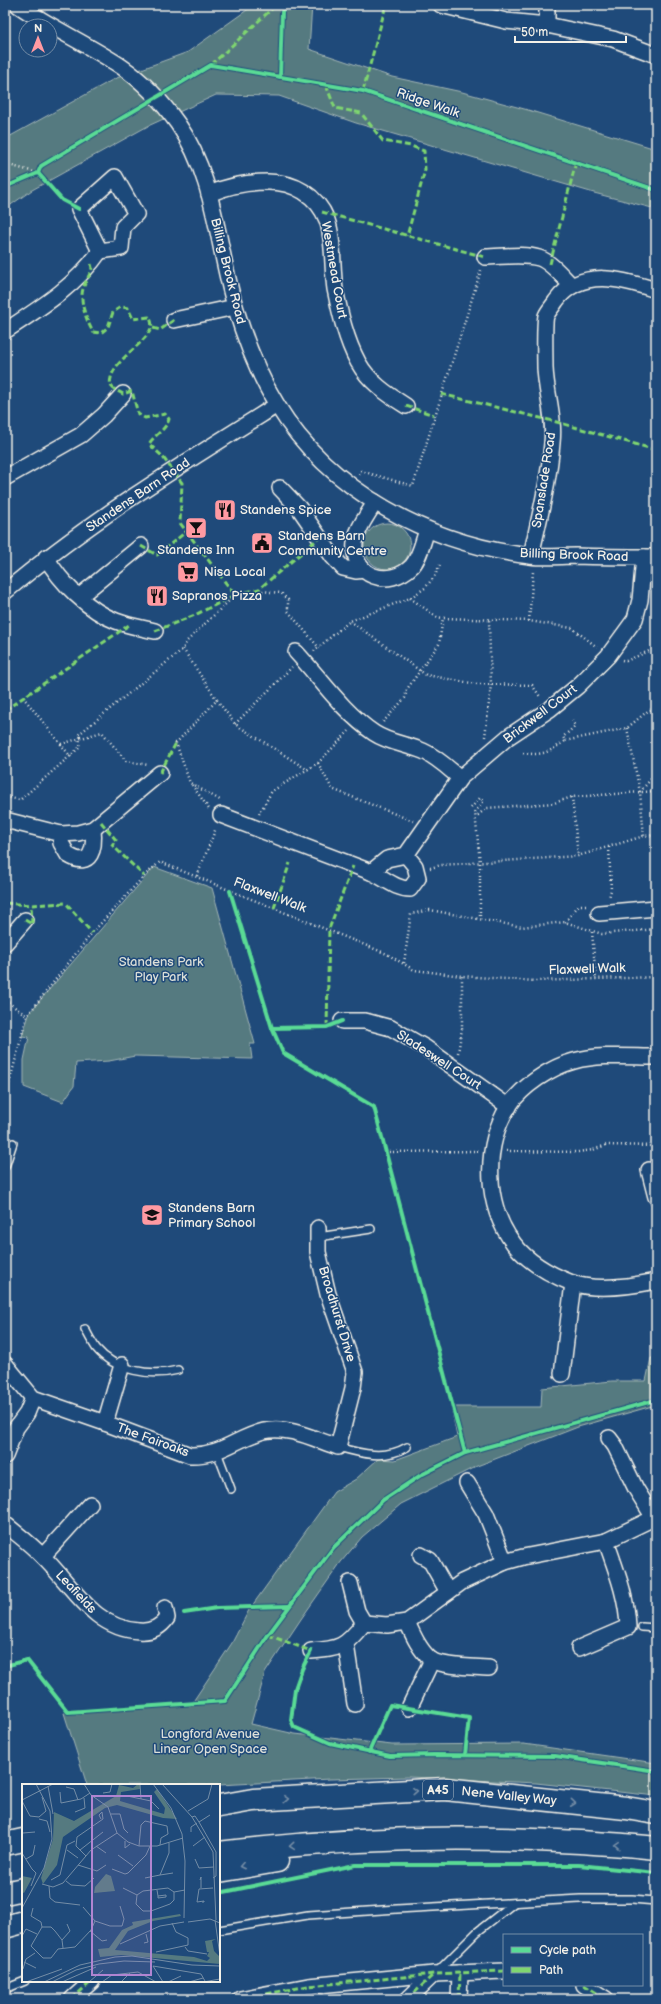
<svg xmlns="http://www.w3.org/2000/svg" width="661" height="2004" viewBox="0 0 661 2004" font-family="'Balsamiq Sans',sans-serif">
<style>
.green{fill:#557a80;stroke:#a4b6b4}
.lines{fill:none;stroke-linecap:round;stroke-linejoin:round}
.lane-casing{stroke:#f4f1e8;stroke-width:10}
.street-casing{stroke:#f4f1e8;stroke-width:18}
.highway-casing{stroke:#f4f1e8;stroke-width:25}
.path{stroke:#f4f1e8;stroke-width:2.5;stroke-dasharray:1 3;stroke-linecap:butt}
.lane{stroke:#1f4a7a;stroke-width:7}
.street{stroke:#1f4a7a;stroke-width:15}
.highway{stroke:#1f4a7a;stroke-width:22}
.quiet{stroke:#7fd670;stroke-width:3;stroke-dasharray:6 3;stroke-linecap:butt}
.cycleway-casing{stroke:#1f4a7a;stroke-width:6}
.cycleway{stroke:#5adb95;stroke-width:4}
.oneway{stroke:#748da6}
.labels{text-anchor:middle;dominant-baseline:central;stroke-width:3;stroke-linejoin:round;paint-order:stroke}
.shield{fill:#1f4a7a;stroke:#b4bfc7;stroke-width:1}
.shield-label{font-size:12px;font-weight:bold;fill:#f4f1e8}
.street-label{font-size:13px;fill:#f4f1e8;stroke:#1f4a7a}
.poi-label{font-size:13px;fill:#f4f1e8;stroke:#1f4a7a;text-anchor:start}
.park-label{font-size:13px;fill:#dcdfd8;stroke:#1f4a7a}
.inset-road{fill:none;stroke:#748da6;stroke-width:1}
.view{fill:#b185d1;fill-opacity:0.15;stroke:#b185d1;stroke-width:2}
.inset-edge{fill:none;stroke:#f4f1e8;stroke-width:2}
</style>
<rect width="100%" height="100%" fill="#1f4a7a"/>
<filter id="ink" filterUnits="userSpaceOnUse"><feTurbulence type="fractalNoise" baseFrequency=".025" numOctaves="2"/><feDisplacementMap in="SourceGraphic" scale="8" xChannelSelector="R" yChannelSelector="G"/><feConvolveMatrix kernelMatrix="1 2 1 2 8 2 1 2 1" color-interpolation-filters="sRGB"/></filter>
<g filter="url(#ink)">
<g class="green">
<path d="M254,5H312L309,49L392,77L462,92L528,110L656,149V209L594,193L356,123L279,96L216,95L148,126L32,190L5,209V139L114,79L188,52Z"/>
<circle cx="387" cy="546" r="23"/>
<path d="M154,867L212,888L255,1044H250L252,1059L135,1056L109,1061L76,1063L74,1086L63,1102L24,1087V1060L29,1037L22,1036L30,1012Z"/>
<path d="M651,1358H656V1405L578,1427L477,1466L401,1504L362,1537L341,1562L301,1619L265,1673L251,1724L295,1734L392,1745L524,1744L656,1763V1796L536,1783L409,1777L330,1779L219,1785H87L64,1713L192,1703L232,1643L249,1610L334,1492L356,1479L378,1459L395,1460L457,1437L451,1407H541L542,1388L612,1381H646Z"/>
</g>
<g class="lines">
<g class="lane-casing">
<g id="lane">
<path d="M5,1167L13,1143"/>
<path d="M318,1237L371,1229"/>
<path d="M85,1329C88,1335 92,1342 96,1348C115,1371 151,1377 178,1370"/>
<path d="M338,1447C362,1454 385,1460 407,1447"/>
<path d="M217,1452L231,1489"/>
<path d="M642,1627L656,1628"/>
<path d="M219,1930L308,1915L397,1909L580,1899H632L656,1901"/>
<path d="M437,1972L477,1932L514,1903"/>
<path d="M5,1989L25,1981"/>
</g>
</g>
<g class="street-casing">
<g id="street">
<path d="M18,5C51,28 89,45 122,67C144,82 163,103 178,124C215,177 217,245 235,306C245,340 258,374 277,405C330,492 430,544 530,556C545,558 561,556 576,556C603,557 629,557 656,557"/>
<path d="M441,5L506,21L547,25L613,39L656,55"/>
<path d="M547,5V25"/>
<path d="M115,177L136,214L123,227L121,248L100,251L79,209Z"/>
<path d="M209,194C229,185 246,182 268,182C294,182 317,195 327,220C334,239 332,269 335,289C340,313 346,340 358,362C369,382 387,394 406,406"/>
<path d="M485,257C501,257 523,253 539,258C551,262 563,277 572,286"/>
<path d="M174,320L235,307"/>
<path d="M5,331C40,308 76,286 100,251"/>
<path d="M5,478L81,435L104,415L123,394"/>
<path d="M280,488L299,508L333,557L343,568L356,571L364,570"/>
<path d="M375,502C368,515 356,529 355,543C351,577 389,589 412,566C420,557 423,541 427,530"/>
<path d="M531,556C539,519 549,481 552,443C555,417 546,393 545,368C545,360 544,322 546,316C548,311 553,306 556,301C581,267 622,279 656,290"/>
<path d="M46,557C60,582 89,611 116,621C129,626 142,628 155,631"/>
<path d="M5,592C89,521 184,463 277,405"/>
<path d="M80,596L141,546"/>
<path d="M296,652C321,679 343,712 374,733C389,743 406,744 423,751C437,757 448,768 460,778"/>
<path d="M221,815L371,872L387,859L406,855L460,778L508,737L550,709L578,686L608,656L635,619L640,600L644,557"/>
<path d="M5,820L61,834L78,833L93,829L160,773"/>
<path d="M61,834V843L68,855C92,870 95,847 93,829"/>
<path d="M371,872C385,878 395,889 410,889L418,878L415,866L406,855"/>
<path d="M599,913L656,908"/>
<path d="M5,943L25,920"/>
<path d="M342,1021H365L391,1028L426,1048L509,1107"/>
<path d="M656,1057C630,1057 600,1054 574,1061C551,1067 522,1086 508,1107C483,1148 485,1206 514,1244C528,1262 551,1275 572,1283C595,1291 632,1286 656,1281"/>
<path d="M649,1170L656,1197"/>
<path d="M5,1364L33,1398L105,1423L190,1455C221,1456 236,1438 264,1431C288,1425 316,1440 338,1447L353,1388L355,1372L328,1294L318,1252V1228"/>
<path d="M562,1374L573,1283"/>
<path d="M105,1423L122,1365"/>
<path d="M609,1438L615,1446L636,1489L654,1518"/>
<path d="M5,1456L16,1428L27,1413L33,1398"/>
<path d="M467,1483L486,1514L505,1562"/>
<path d="M5,1524C17,1534 31,1544 42,1556C72,1584 93,1629 139,1631C151,1632 160,1628 167,1618L165,1608"/>
<path d="M421,1555L430,1560L448,1592"/>
<path d="M43,1556L90,1504"/>
<path d="M350,1583L357,1611L364,1623"/>
<path d="M407,1622C413,1635 419,1649 430,1659C440,1667 476,1667 489,1668"/>
<path d="M346,1644L355,1704"/>
<path d="M579,1648L628,1627C627,1597 616,1570 606,1541"/>
<path d="M311,1651C340,1649 345,1647 364,1623L387,1625L407,1622L462,1582L505,1562L523,1557L606,1541L656,1517"/>
<path d="M409,1708L432,1660"/>
<path d="M584,1985L606,1999"/>
<path d="M72,1999L92,1981"/>
<path d="M240,1999L308,1986L434,1974L504,1971"/>
<path d="M408,1999L434,1974"/>
<path d="M459,1999L460,1973"/>
</g>
</g>
<g class="highway-casing">
<g id="highway">
<path d="M219,1806L253,1800L445,1789L626,1808L656,1813"/>
<path d="M5,1844L23,1840"/>
<path d="M219,1853C339,1838 460,1835 580,1842C605,1844 631,1845 656,1848"/>
<path d="M219,1871L277,1861"/>
<path d="M5,1893L23,1889"/>
<path d="M5,1927L23,1922"/>
</g>
</g>
<g class="path">
<path d="M5,164L38,173"/>
<path d="M359,475L361,471L413,486L481,270"/>
<path d="M259,589L261,591L281,593L288,600V611L319,648"/>
<path d="M410,598L437,617L443,618L529,621L572,628L597,647"/>
<path d="M350,621L426,675L477,684L532,685L541,698"/>
<path d="M529,621L533,572"/>
<path d="M183,649L217,700L176,743L190,783L220,800"/>
<path d="M314,651L350,621L410,598L425,588L434,577L440,565"/>
<path d="M622,660L626,661L656,648"/>
<path d="M23,697L71,757"/>
<path d="M217,700L235,724L308,770"/>
<path d="M572,720L575,726L563,737L565,741L627,728L649,710L656,709"/>
<path d="M383,722L405,698L407,689L439,644L443,618"/>
<path d="M235,724L292,667"/>
<path d="M627,728L640,792L644,836"/>
<path d="M485,737L491,685L489,620"/>
<path d="M61,744L102,732L126,761L148,765"/>
<path d="M523,753C543,756 549,752 565,741"/>
<path d="M318,763L332,789L413,821"/>
<path d="M192,785L209,809"/>
<path d="M640,792L656,773"/>
<path d="M572,797L578,856"/>
<path d="M5,801L6,797L20,800L79,748L80,737L78,735L183,649L187,641L235,595"/>
<path d="M471,808L480,798L484,801L475,812L480,863V919"/>
<path d="M475,812L478,815L487,808L554,803L572,797L656,791"/>
<path d="M259,814L272,791L318,763L349,731"/>
<path d="M609,847L611,890L609,898"/>
<path d="M430,868L441,865L578,856L644,836L656,835"/>
<path d="M197,876L216,828"/>
<path d="M565,922L579,905H587"/>
<path d="M592,932L596,980"/>
<path d="M404,963L411,914L430,910L522,927L565,922L602,934L656,929"/>
<path d="M5,1000L27,1016"/>
<path d="M458,1053L462,1029V976"/>
<path d="M5,1099L27,1016L92,933L144,876L160,862L387,954L414,970L462,976L535,981L656,977"/>
<path d="M506,1151L578,1152L593,1150L606,1145L656,1146"/>
<path d="M385,1152L479,1151"/>
</g>
<use href="#lane" class="lane"/>
<use href="#street" class="street"/>
<use href="#highway" class="highway"/>
<g class="quiet">
<path d="M211,65L276,5"/>
<path d="M326,85L335,108L361,113L383,141L411,146L424,151L425,170L407,236"/>
<path d="M363,91L386,5"/>
<path d="M322,212L485,257"/>
<path d="M91,264L92,268C90,275 85,282 83,289C79,301 87,322 93,332L101,333L108,327L113,312L121,307L128,308L133,319L149,317C163,336 116,354 111,378C110,381 110,385 112,387C114,390 120,392 123,394L132,391L138,414L145,418L165,414L169,419C166,430 155,434 149,444L162,456L182,483L180,523L235,595"/>
<path d="M550,264L576,162"/>
<path d="M153,328L160,330L174,320"/>
<path d="M441,394L553,421L656,450"/>
<path d="M406,406L434,415"/>
<path d="M141,546L157,555L187,531"/>
<path d="M155,631L195,615L235,595L259,589L320,537"/>
<path d="M5,710L129,625"/>
<path d="M160,773L176,743"/>
<path d="M101,822L116,840L112,845L144,876"/>
<path d="M5,903L31,905L66,903L92,933"/>
<path d="M274,908L290,863"/>
<path d="M25,920L32,924L31,905"/>
<path d="M327,1027L329,929L353,866"/>
<path d="M5,1071L12,1074"/>
<path d="M268,1635L311,1651"/>
<path d="M584,1985L606,1999"/>
<path d="M72,1999L92,1981"/>
<path d="M240,1999L308,1986L434,1974L504,1971"/>
<path d="M408,1999L434,1974"/>
<path d="M459,1999L460,1973"/>
</g>
<g class="cycleway-casing">
<g id="cycleway">
<path d="M280,77L282,12L284,5"/>
<path d="M38,173L62,200L79,209"/>
<path d="M5,187L38,173L41,166L211,65L363,91L656,190"/>
<path d="M230,891L272,1028L283,1053L374,1107L465,1453"/>
<path d="M272,1028L327,1027L342,1021"/>
<path d="M184,1613L217,1608L289,1606"/>
<path d="M311,1651L302,1669L295,1689L291,1720L294,1727L330,1743L390,1756L434,1755L555,1756L656,1771"/>
<path d="M5,1666L27,1660L68,1712L225,1701L268,1635L333,1548L383,1500L421,1475L465,1453L656,1400"/>
<path d="M369,1752L390,1705L469,1718L465,1755"/>
<path d="M219,1893L355,1865H579L656,1873"/>
</g>
</g>
<use href="#cycleway" class="cycleway"/>
</g>
<defs><path id="oneway-chevron" d="M-2-3.5L2.5 0L-2 3.5" fill="none" stroke-width="1.6" stroke-linecap="round" stroke-linejoin="round"/></defs>
<g class="oneway">
<use href="#oneway-chevron" transform="translate(415 1791) rotate(-3)"/>
<use href="#oneway-chevron" transform="translate(286 1799) rotate(-3)"/>
<use href="#oneway-chevron" transform="translate(573 1803) rotate(6)"/>
<use href="#oneway-chevron" transform="translate(617 1845) rotate(-176)"/>
<use href="#oneway-chevron" transform="translate(292 1846) rotate(175)"/>
<use href="#oneway-chevron" transform="translate(242 1866) rotate(169)"/>
</g>
</g>
<defs>
<g id="restaurant-square" transform="scale(1.15)"><rect x="-9" y="-9" width="18" height="18" rx="4" fill="#ff9aa2" stroke="#1f4a7a"/><path d="M-5-6h1v4h1v-4h1v4h1v-4h1v5L-1.5 .5V6h-2V.5L-5-1ZM5-6V6H3V1.5H1.5Q1.5-4 5-6Z" fill="#111"/></g>
<g id="bar-square" transform="scale(1.15)"><rect x="-9" y="-9" width="18" height="18" rx="4" fill="#ff9aa2" stroke="#1f4a7a"/><path d="M-6-5H6L.8 .8V4.5H3.5V6h-7V4.5H-.8V.8Z" fill="#111"/></g>
<g id="civic-square" transform="scale(1.15)"><rect x="-9" y="-9" width="18" height="18" rx="4" fill="#ff9aa2" stroke="#1f4a7a"/><path d="M-.6-6.5H3V-4.5H.6V-3L4-1V1h2V6H-6V1h2V-1L-.6-3ZM-1.2 2.5V6h2.4V2.5Z" fill="#111"/></g>
<g id="supermarket-square" transform="scale(1.15)"><rect x="-9" y="-9" width="18" height="18" rx="4" fill="#ff9aa2" stroke="#1f4a7a"/><path d="M-6-5.5h2.5l.6 2H6L4.5 2H-2.5L-4.4-4H-6ZM-1.5 3.2a1.3 1.3 0 1 0 .1 0ZM3 3.2a1.3 1.3 0 1 0 .1 0Z" fill="#111"/></g>
<g id="school-square" transform="scale(1.15)"><rect x="-9" y="-9" width="18" height="18" rx="4" fill="#ff9aa2" stroke="#1f4a7a"/><path d="M0-5L7-2L0 1L-7-2ZM-4 1L0 2.5L4 1V4Q0 6-4 4Z" fill="#111"/></g>
</defs>
<g fill-rule="evenodd">
<use href="#restaurant-square" x="225" y="510"/>
<use href="#bar-square" x="196" y="528"/>
<use href="#civic-square" x="262" y="543"/>
<use href="#supermarket-square" x="188" y="572"/>
<use href="#restaurant-square" x="157" y="596"/>
<use href="#school-square" x="152" y="1215"/>
</g>
<g class="labels">
<rect class="shield" x="423" y="1780" width="30" height="20" rx="3"/>
<g class="shield-label">
<text x="438" y="1790">A45</text>
</g>
<g class="street-label">
<text transform="translate(428 103) rotate(19)">Ridge Walk</text>
<text transform="translate(334 270) rotate(80)">Westmead Court</text>
<text transform="translate(228 271) rotate(76)">Billing Brook Road</text>
<text transform="translate(544 480) rotate(-81)">Spanslade Road</text>
<text transform="translate(138 495) rotate(-34)">Standens Barn Road</text>
<text transform="translate(574 555) rotate(2)">Billing Brook Road</text>
<text transform="translate(540 714) rotate(-37)">Brickwell Court</text>
<text transform="translate(270 895) rotate(21)">Flaxwell Walk</text>
<text transform="translate(587 969) rotate(-2)">Flaxwell Walk</text>
<text transform="translate(439 1060) rotate(33)">Sladeswell Court</text>
<text transform="translate(337 1314) rotate(73)">Broadhurst Drive</text>
<text transform="translate(153 1440) rotate(20)">The Fairoaks</text>
<text transform="translate(76 1592) rotate(47)">Leafields</text>
<text transform="translate(509 1796) rotate(6)">Nene Valley Way</text>
</g>
<g class="poi-label">
<text x="240" y="510">Standens Spice</text>
<text x="278" y="536">Standens Barn<tspan x="278" dy="15">Community Centre</tspan></text>
<text x="196" y="550" text-anchor="middle">Standens Inn</text>
<text x="204" y="572">Nisa Local</text>
<text x="172" y="596">Sapranos Pizza</text>
<text x="168" y="1208">Standens Barn<tspan x="168" dy="15">Primary School</tspan></text>
</g>
<g class="park-label">
<text x="161" y="962">Standens Park<tspan x="161" dy="15">Play Park</tspan></text>
<text x="210" y="1734">Longford Avenue<tspan x="210" dy="15">Linear Open Space</tspan></text>
</g>
</g>
<g transform="translate(22 1784)">
<rect width="198" height="198" fill="#1f4a7a"/>
<path d="M116,0H118V5L99,8L98,17L142,30L143,24L132,8L135,5L155,35L141,34L95,21L83,24L41,53L35,81L21,100L19,94L31,55L32,28L52,37L94,12L97,1L111,4ZM84,90L89,92L93,107L72,109L73,103ZM0,92L10,94L2,109L0,108ZM158,130L159,132L131,137L106,147L93,166L172,173L185,177L188,174L185,172L187,168H185L183,157L194,155L190,157L192,167L198,173V180L99,171L78,173L76,165L87,164L100,146L111,141L110,138Z" fill="#557a80"/>
<path class="inset-road" d="M62,0L69,11L86,23L95,49L106,58L117,62H135L161,54M118,0L119,15M131,0L149,24L160,50L163,77L162,134M140,0L170,33L191,68L194,136M26,2L31,30M44,3L52,5L56,16M38,8L39,19L59,15L68,9M81,9L88,8L90,0M105,12L129,17L137,25M0,16L31,0M0,17L8,32L17,33L24,27L20,13M166,27L186,15L190,0M53,28L63,24L62,14M89,30H98L102,45L106,49M170,33L173,32L177,38L194,68V92L191,94M17,35L25,37L28,48M177,38L188,31M169,48V43L175,39M1,49L13,48M103,57V64L108,60M74,62L84,69M117,62L119,41L123,37L145,42L146,50L139,54L138,61M171,62L183,53M45,66L56,74M58,66L81,48M0,69L10,85M96,71L111,82M64,72L54,62L55,53L81,35L80,28L77,31L79,35M4,75L11,71L13,61M173,75L177,84L192,83M56,81L75,87L84,81M90,85L103,90L106,89L124,71L128,62M138,91L151,89M123,94L138,91L147,69V59M29,96L38,91L45,61L53,57M178,96L179,93V104M44,97L49,101L63,102L72,94M20,100L31,103L41,99L69,66L95,49M9,102L14,89L10,85M27,102L28,114L33,118L58,121M101,104L115,111M135,106L136,112L144,111V113L136,114V112M152,108L146,104L121,107L115,111L114,120L121,127H129L148,120L152,116V108L163,106M180,118H182V117L175,118L177,105L191,104M61,123L73,137L88,142H100L102,135L98,122M0,124L22,84L30,55L28,27L14,0M193,136L198,172M166,138L188,135L198,139M20,143H29L33,147L40,156L41,164M68,147L80,157L85,156M0,152L4,145L15,150M40,156L48,147L45,140M122,159L126,158L124,150M98,160L138,142L162,138M9,162L21,174H29L36,165L53,163L69,146L73,137M9,162L20,143L19,138L9,132L11,124M163,163L166,167L185,170M134,168L166,161V154L154,148L150,139M2,178L14,184M131,182L179,190L183,197M131,182L141,198M1,185L4,175L13,169M4,198L40,185M22,198L58,181L93,173L110,172L170,181L198,182M30,198L54,186L77,180L102,177L133,178M40,198L74,183M67,198L81,186M80,198L90,191L116,188L134,198M99,198L108,189M146,198L159,192M167,198L181,194M181,198L198,195"/>
<path class="view" d="M70,12H129V191H70Z"/>
<rect width="198" height="198" class="inset-edge"/>
</g>
<rect width="661" height="2004" fill="none" stroke="#1f4a7a" stroke-width="20"/>
<rect x="10" y="10" width="641" height="1984" fill="none" stroke="#f4f1e8" stroke-width="1.5" filter="url(#ink)"/>
<rect x="503" y="1934" width="140" height="52" fill="#1f4a7a" stroke="#748da6"/>
<rect x="511" y="1947" width="20" height="6" fill="#5adb95" stroke="#748da6"/>
<text x="539" y="1954" font-size="12" fill="#f4f1e8">Cycle path</text>
<rect x="511" y="1967" width="20" height="6" fill="#7fd670" stroke="#748da6"/>
<text x="539" y="1974" font-size="12" fill="#f4f1e8">Path</text>
<g transform="translate(38 38)"><circle r="19" fill="#1f4a7a" stroke="#748da6"/>
<path d="M0-3L7 15L0 10L-7 15Z" fill="#ff9aa2"/>
<text y="-6" font-size="11" font-weight="bold" text-anchor="middle" fill="#f4f1e8">N</text>
</g>
<path d="M515 36v6h111v-6" fill="none" stroke="#f4f1e8" stroke-width="2"/>
<text x="521" y="36" font-size="12" fill="#f4f1e8" stroke="#1f4a7a" stroke-width="3" paint-order="stroke">50 m</text>
</svg>
